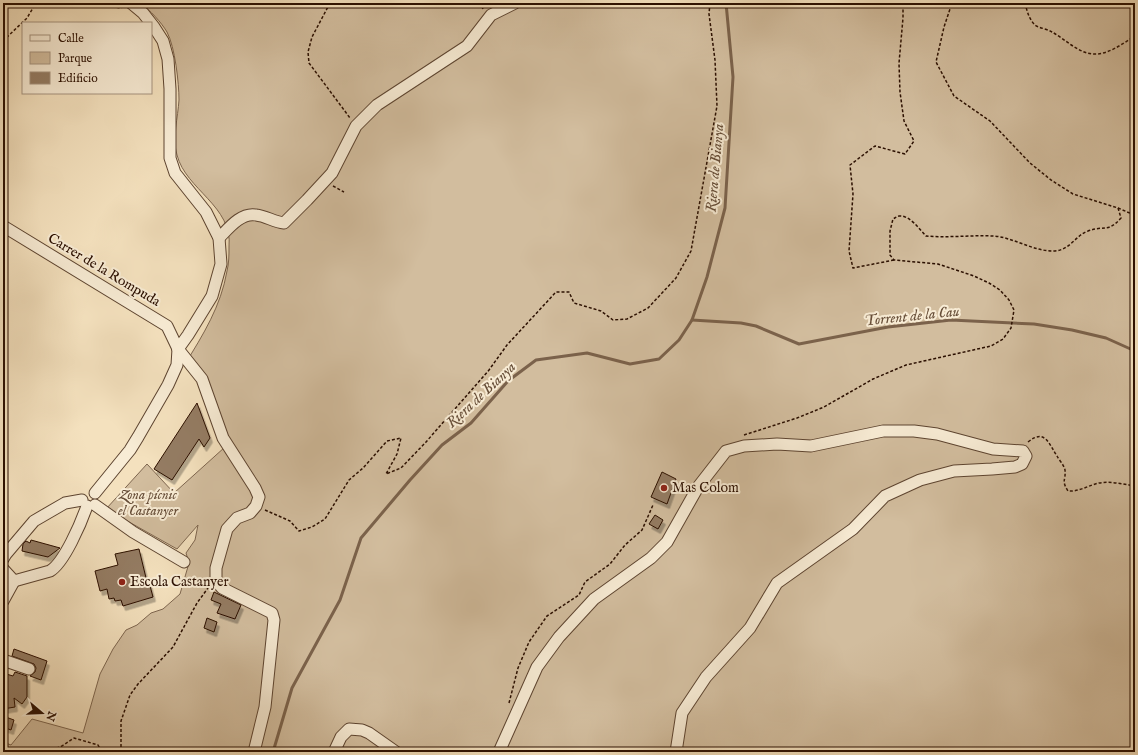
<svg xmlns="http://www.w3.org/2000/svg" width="1138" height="755" viewBox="0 0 1138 755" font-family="'IM FELL English',serif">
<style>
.green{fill:#d2bd9e;stroke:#7e664f}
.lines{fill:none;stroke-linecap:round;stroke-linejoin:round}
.stream{stroke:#7b624b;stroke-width:3}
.building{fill:#947c63;stroke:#2b0f00;filter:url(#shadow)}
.minor-casing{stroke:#5d4430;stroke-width:13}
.path{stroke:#2b0f00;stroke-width:1.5;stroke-dasharray:3 2;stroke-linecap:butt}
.minor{stroke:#f8ecd5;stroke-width:11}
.poi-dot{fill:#8f2418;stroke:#f8ecd5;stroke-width:1.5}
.labels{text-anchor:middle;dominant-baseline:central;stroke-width:4;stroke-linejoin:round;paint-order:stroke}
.street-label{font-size:14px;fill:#2b0f00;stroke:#f8ecd5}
.poi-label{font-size:14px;fill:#2b0f00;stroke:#f8ecd5;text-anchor:start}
.park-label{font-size:14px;font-style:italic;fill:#654c37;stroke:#f8ecd5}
.water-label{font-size:15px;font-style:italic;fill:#674e38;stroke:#f8ecd5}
</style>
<defs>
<filter id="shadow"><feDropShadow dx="2.5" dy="4.5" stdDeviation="0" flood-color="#0004"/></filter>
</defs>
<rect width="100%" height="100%" fill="#f4e1be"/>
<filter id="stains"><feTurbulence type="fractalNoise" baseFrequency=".005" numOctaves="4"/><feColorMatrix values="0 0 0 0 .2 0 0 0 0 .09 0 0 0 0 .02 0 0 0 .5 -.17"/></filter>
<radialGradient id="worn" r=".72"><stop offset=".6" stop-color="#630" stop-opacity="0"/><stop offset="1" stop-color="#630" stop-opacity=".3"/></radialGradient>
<path class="green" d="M140,3H1135V752H3V742L11,745L32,719L83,733L100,674L113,649L126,630L137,625L151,613L163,609L180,594L189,563L186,553L195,540L198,525L177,549L106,509L147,464L174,493L225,447L201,387L185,364C203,335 221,306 227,271C229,263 229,255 229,247C233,206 186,190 177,155C172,139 178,117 179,100C179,83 175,47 167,32C161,22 150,10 140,3Z"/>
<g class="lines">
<g class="stream">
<path d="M692,320L741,323L756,326L799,344L888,327L951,320L1034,324L1072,330L1106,338L1135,351"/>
<path d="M273,752L292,688L340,600L361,538L410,480L442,445L471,423L508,381L536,360L587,353L630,364L659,359L679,340L692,320L707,277L725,208L733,77L726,3"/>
</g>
</g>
<g class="building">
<path d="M197,403L210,438L204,447L199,439L172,480L154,469Z"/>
<path d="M662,472L676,479L667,504L651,497Z"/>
<path d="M655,515L663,520L658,529L649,524Z"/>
<path d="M31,540L60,548L48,557L22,551L23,544L26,541L30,543Z"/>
<path d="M139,549L147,582H149L153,597L123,606L121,600L115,601L114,598L109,599L107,589L100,591L95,571L118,565L115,554Z"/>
<path d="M214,592L241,605L235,619L217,613L221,604L211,600Z"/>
<path d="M207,618L217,622L214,632L204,628Z"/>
<path d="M14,649L47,661L41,680L30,676L35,672L36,668L34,664L12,656Z"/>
<path d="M15,672L27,676V697L22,704L14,698L15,707L3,709V673L13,676Z"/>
<path d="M3,716L14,720L11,730L3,727Z"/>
</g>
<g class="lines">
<g class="minor-casing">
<g id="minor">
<path d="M131,3L143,13L154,27L163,41L168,59L170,89V158L175,173L206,212L219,238L221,264L212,296L188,335L178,349"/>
<path d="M3,226L167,326L178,349L202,379L223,438L255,488L259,497L256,506L250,513L237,518L227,529L216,568V581L222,588L272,613L274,620L265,707L254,752"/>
<path d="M219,238C228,229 241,212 256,215C266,216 274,222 284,223L307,200L332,173L356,126L377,105L467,46L491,15L515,3"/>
<path d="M95,493L130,450L138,437L168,385L177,365L178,349"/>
<path d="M95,505L133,532L184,562"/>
<path d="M3,559L6,554L34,521L65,503L82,500"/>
<path d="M3,569L14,581L50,571C64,563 81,523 87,506"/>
<path d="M3,601L14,581"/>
<path d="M3,660L29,669"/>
<path d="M334,752L341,737L349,729L362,730L369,733L396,752"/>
<path d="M499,752L537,667L559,637L594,599L651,558L667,542L698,487L726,451L744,446L777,444L811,446L883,431H914L937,434L993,449L1023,451L1026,456L1022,464L1015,467L992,469L954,471L920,480L885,496L853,529L777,583L750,628L706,677L682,713L676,752"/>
</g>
</g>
<g class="path">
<path d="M97,3L120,8L123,7"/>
<path d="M330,3L312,37L308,52L309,63L350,118"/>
<path d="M480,3L483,9"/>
<path d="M1025,3C1027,11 1029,19 1035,25C1039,28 1047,29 1052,32C1065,39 1078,53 1093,54C1108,55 1122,44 1135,36"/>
<path d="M3,41L27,18L36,3"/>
<path d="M333,186L344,192"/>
<path d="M1118,208L1132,214L1135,218"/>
<path d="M894,260L853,268L849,251L853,194L850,165L875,146L905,154L914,141L904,121L900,92L899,63L903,18V3"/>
<path d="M744,435L797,418L824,407L873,379L906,365L991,346L1003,339L1011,328L1014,310L1009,300L1000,290L989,283L974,276L938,264L894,260L890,255V231L893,219C895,218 896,217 899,216C910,215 919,229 926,236C948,238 970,235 993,236C1013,237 1034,252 1055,251C1070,250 1076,235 1088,231C1104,225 1108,233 1121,218L1118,208L1073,194L1051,180L1030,163L990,121L954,96L936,62L944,27L952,3"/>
<path d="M1028,442C1045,428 1049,444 1057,456C1059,460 1064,465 1065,470C1066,481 1061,480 1068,491C1079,492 1089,485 1099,483C1111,481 1123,484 1135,486"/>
<path d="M265,510L290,521L299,531L312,527L325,519L349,480L363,468L387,441L401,438L397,454L386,474L401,468L426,442L489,370L507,345L556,292H569L574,303L601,311L613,320L627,319L648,308L676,278L691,251L717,106L715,60L709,14L710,3"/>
<path d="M509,703L518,668L529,642L547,616L579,595L585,582L610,564L625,545L642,530L653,505"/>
<path d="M47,752L62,746L74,738L98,745L102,752"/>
<path d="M121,752V721L130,695L138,684L173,647L197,603L208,588"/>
</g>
<use href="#minor" class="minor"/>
</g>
<g class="poi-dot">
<circle cx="664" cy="488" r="4"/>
<circle cx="122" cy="582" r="4"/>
</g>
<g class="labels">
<g class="street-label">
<text transform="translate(104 270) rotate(31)">Carrer de la Rompuda</text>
</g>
<g class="poi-label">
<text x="672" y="488">Mas Colom</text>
<text x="130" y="582">Escola Castanyer</text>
</g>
<g class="park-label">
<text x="148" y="495">Zona pícnic<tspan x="148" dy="16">el Castanyer</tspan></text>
</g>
<g class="water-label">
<text transform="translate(715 168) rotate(-85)">Riera de Bianya</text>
<text transform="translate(912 316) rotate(-6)">Torrent de la Cau</text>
<text transform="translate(481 395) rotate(-43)">Riera de Bianya</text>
</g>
</g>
<rect width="1138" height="755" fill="none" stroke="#f4e1be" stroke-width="16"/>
<rect x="4" y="4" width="1130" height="747" fill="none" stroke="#2b0f00" stroke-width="2"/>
<rect x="8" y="8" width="1122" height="739" fill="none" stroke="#2b0f00"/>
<rect x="22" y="22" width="130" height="72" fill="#f8ecd5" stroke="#a69480"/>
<rect x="30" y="35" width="20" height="6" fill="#f8ecd5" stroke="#a69480"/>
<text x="58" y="42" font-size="12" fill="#2b0f00">Calle</text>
<rect x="30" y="52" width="20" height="12" fill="#d2bd9e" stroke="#a69480"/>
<text x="58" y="62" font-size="12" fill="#2b0f00">Parque</text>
<rect x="30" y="72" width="20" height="12" fill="#947c63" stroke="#a69480"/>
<text x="58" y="82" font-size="12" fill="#2b0f00">Edificio</text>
<g transform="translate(42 713) rotate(109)" stroke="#f8ecd5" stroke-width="3" paint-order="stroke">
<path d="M0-3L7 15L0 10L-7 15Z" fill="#2b0f00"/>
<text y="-6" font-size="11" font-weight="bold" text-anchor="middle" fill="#2b0f00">N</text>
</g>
<rect width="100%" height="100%" filter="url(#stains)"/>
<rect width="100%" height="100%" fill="url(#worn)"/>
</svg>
